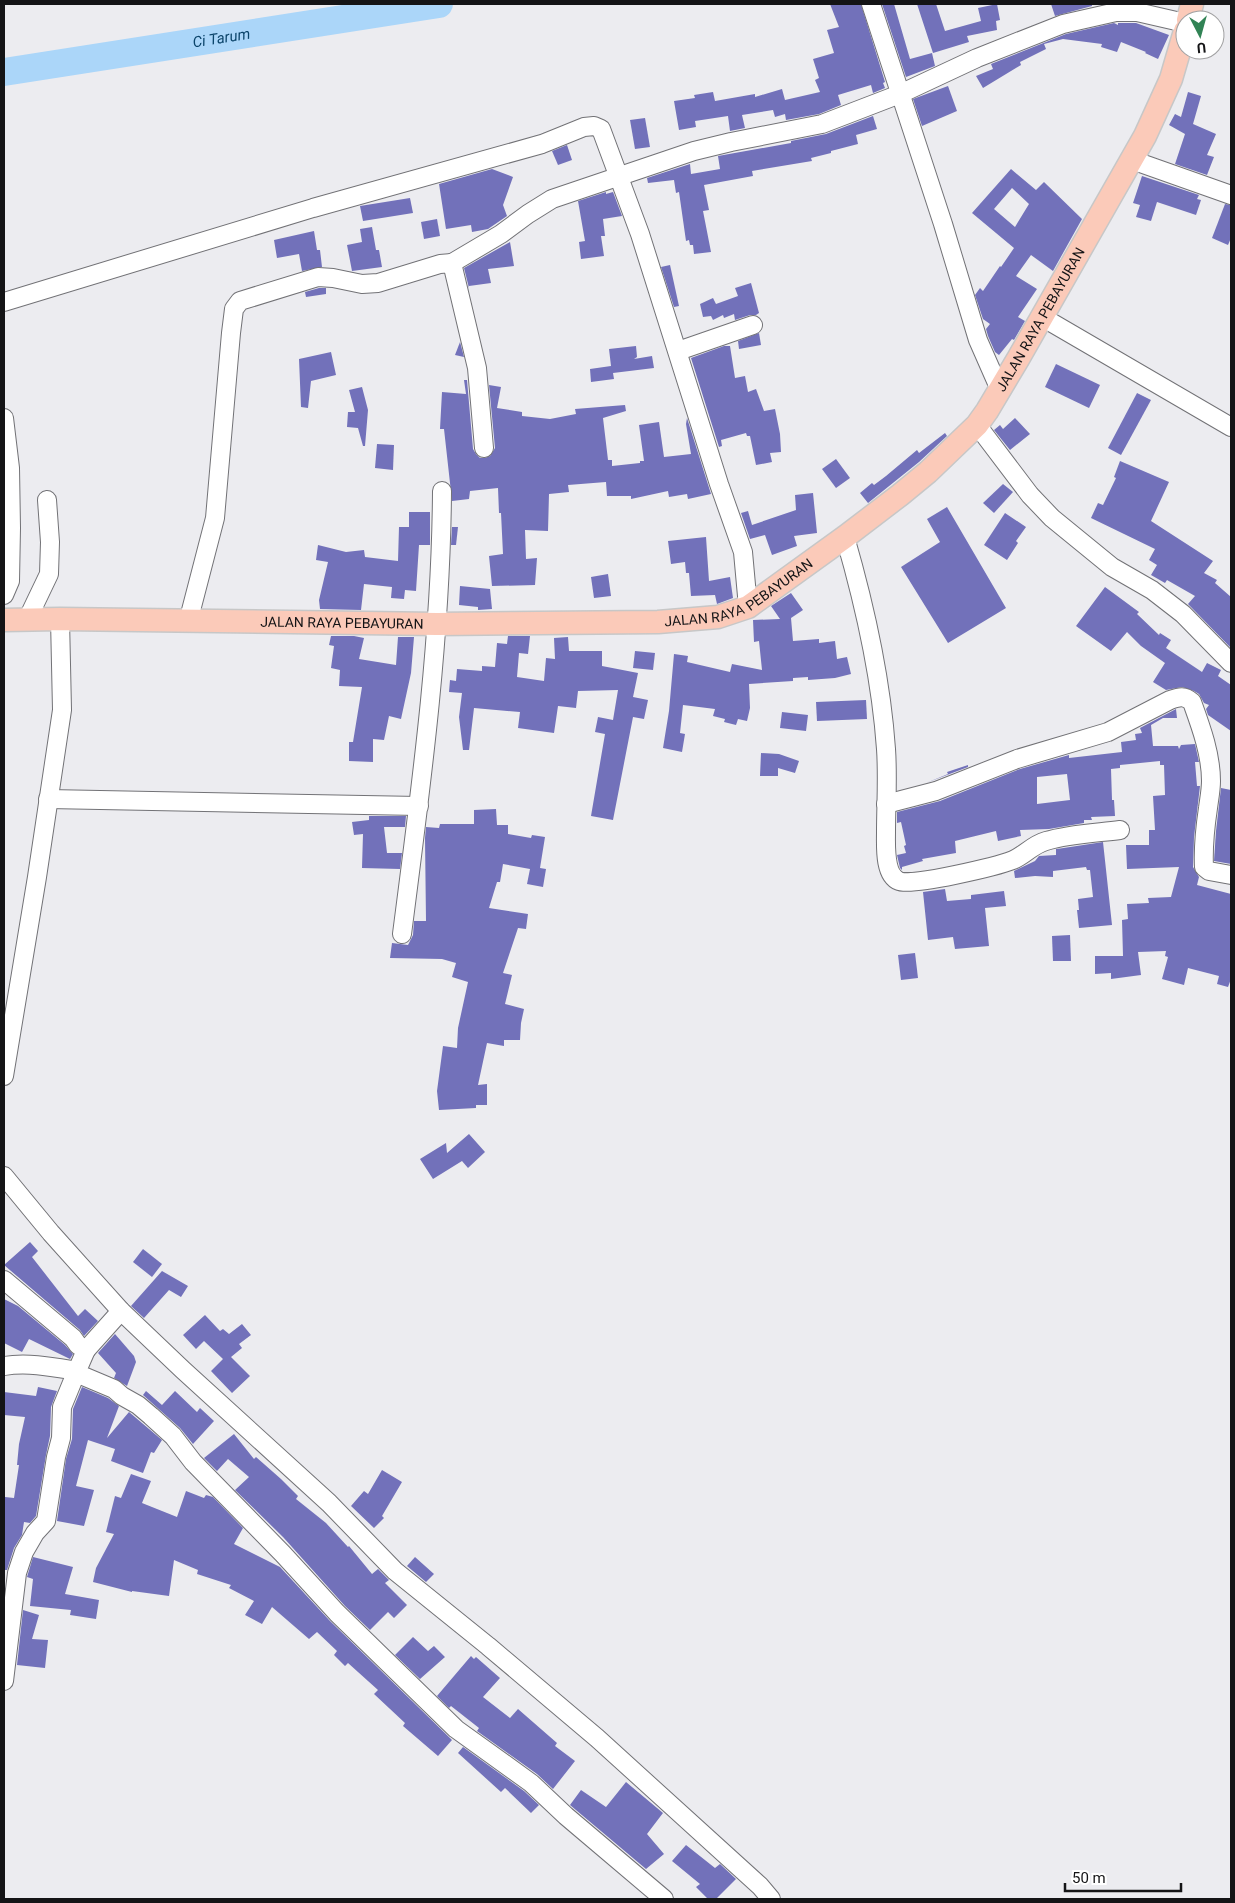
<svg xmlns="http://www.w3.org/2000/svg" width="1235" height="1903" viewBox="0 0 1235 1903" font-family="Roboto,sans-serif">
<style>
.lines{fill:none;stroke-linecap:round;stroke-linejoin:round}
.river{stroke:#abd6f9;stroke-width:28}
.building{fill:#7271ba;fill-rule:evenodd}
.minor-casing{stroke:#727276;stroke-width:20}
.major-casing{stroke:#c7c7c7;stroke-width:25}
.minor{stroke:#fff;stroke-width:18}
.major{stroke:#fbcab9;stroke-width:22}
.labels{text-anchor:middle;dominant-baseline:central;stroke-width:4.5;stroke-linejoin:round;paint-order:stroke}
.street-label{font-size:14px;fill:#141416;stroke:#fff}
.water-label{font-size:15px;font-style:italic;fill:#0b446a;stroke:#fff}
</style>
<rect width="100%" height="100%" fill="#ececf0"/>
<g class="lines">
<path class="river" id="s1" d="M4,72L439,4"/>
</g>
<g class="building">
<path d="M830,4H861L885,82L883,83L885,88L873,93L871,85L838,95L841,105L819,114L786,120L785,114L775,117L773,110L742,115L745,128L730,131L728,116L695,121L696,127L679,130L674,101L695,98L694,95L713,92L715,101L755,94V97L782,89L785,100L820,92L815,80L819,78L813,59L834,53L827,30L839,27Z"/>
<path d="M882,4H894L910,59L932,53L935,66L906,77Z"/>
<path d="M917,4H936L945,31L981,21L978,8L997,4L1000,20L996,21L997,30L967,36L969,42L933,53Z"/>
<path d="M1051,4H1092V6L1055,16Z"/>
<path d="M1114,23L1118,25V23H1136L1169,35L1158,59L1145,53L1146,52L1121,42L1117,52L1101,47L1102,44L1063,39L1044,44L1046,49L1020,62L1021,65L983,88L976,76L993,69L991,64L1066,34Z"/>
<path d="M948,86L957,111L922,126L913,99Z"/>
<path d="M1188,92L1201,96L1193,124L1216,134L1207,155L1214,157L1207,175L1175,164L1185,134L1169,125L1175,114L1181,117Z"/>
<path d="M873,116L877,129L856,135L858,144L831,151V153L811,158L812,161L752,171L753,176L704,185L709,210L703,211L711,252L694,254L693,245H690L689,240L686,241L679,192L676,193L674,180L648,183L647,178L690,164L691,174L720,169L718,156L791,143V141L826,134Z"/>
<path d="M645,118L650,147L635,149L630,120Z"/>
<path d="M567,145L572,160L558,165L552,151Z"/>
<path d="M492,169L513,177L503,205L507,216L488,229L472,232L471,225L446,229L439,184Z"/>
<path d="M1011,169L1036,190L1044,182L1082,219L1053,271L1031,255L1016,276L1037,289L1018,317L1025,321L1014,340L1012,339L999,355L995,352L988,336L986,329L990,324L983,319L975,295L980,288L983,291L1000,266L1001,267L1014,248L972,213ZM1012,188L1029,204L1015,227L994,209Z"/>
<path d="M1142,176L1199,195L1197,199L1201,200L1196,215L1157,202L1151,221L1136,217L1140,205L1133,203Z"/>
<path d="M606,192V194L613,192L622,216L603,219L605,236H601L604,256L581,259L579,242L585,241L578,201Z"/>
<path d="M410,198L413,213L363,221L360,206Z"/>
<path d="M1225,204L1231,205V238L1228,245L1212,238Z"/>
<path d="M437,219L440,236L424,239L421,222Z"/>
<path d="M372,227L376,250H379L382,267L352,271L347,245L362,242L360,229Z"/>
<path d="M314,231L317,250H320L322,267L302,271L299,254L277,258L274,240Z"/>
<path d="M510,242L514,266L488,269L491,283L469,286V288L464,268Z"/>
<path d="M670,265L679,306L674,307L661,267Z"/>
<path d="M751,283L759,313L756,315H750L735,320L734,314L724,318L723,315L713,320L711,316L703,317L700,304L713,298L716,304L738,296L735,288Z"/>
<path d="M319,288H326V294L306,297L305,292Z"/>
<path d="M759,333L761,345L739,349L738,341Z"/>
<path d="M460,342L464,357L455,355Z"/>
<path d="M636,346L637,357L634,359L652,356L654,368L613,373L614,379L591,382L590,369L611,366L609,349Z"/>
<path d="M724,346H730L735,378L745,376L748,392L756,389L764,411L775,409L780,434L781,452L770,453L772,462L756,465L750,436H747L746,433L721,440L722,446L719,447L691,358Z"/>
<path d="M331,352L336,375L311,381L308,408L301,407L299,359Z"/>
<path d="M1056,364L1100,385L1089,408L1045,387Z"/>
<path d="M464,380H467L473,449L476,454L480,458H485L490,456L495,448L489,385L501,387L497,408L522,412V416L550,419L576,414L575,409L625,405L626,411L603,418L608,460H612V466L640,463V461H644L639,425L659,422L664,457L691,454L686,424L687,418L711,494L688,499L687,494L669,497L668,491L631,499V496H607L606,482L568,485L569,492L549,494L548,531L525,530L526,559L537,558L535,585L492,586L489,556L503,554L501,513H499L498,488L470,491L469,499L452,501L444,429H440L442,392L466,394Z"/>
<path d="M362,387L368,410L365,446H363L358,428L347,427L348,412H355L349,390Z"/>
<path d="M1137,393L1151,400L1121,455L1108,448Z"/>
<path d="M1015,418L1030,434L1010,450L994,430L1000,425L1003,429Z"/>
<path d="M945,433L947,436L919,462L868,503L860,493L872,483L874,485L886,476L917,450L919,453Z"/>
<path d="M377,444L394,445L393,470L375,468Z"/>
<path d="M836,459L850,478L836,488L822,469Z"/>
<path d="M1120,461L1169,482L1151,521L1213,561L1204,573L1217,580L1215,583L1231,597V648L1188,604L1195,596L1167,580L1165,583L1151,575L1157,565L1149,560L1155,549L1091,518L1098,503L1103,505L1116,478L1114,477Z"/>
<path d="M1003,484L1013,492L994,513L983,503Z"/>
<path d="M813,493L817,533L794,536L797,546L772,555L765,535L750,539L741,513L748,511L752,525L796,510L795,495Z"/>
<path d="M947,507L1006,608L948,643L901,567L940,542L927,519Z"/>
<path d="M409,512H430V545H419L416,591L405,590L404,599L391,598L392,587L364,584L361,610L320,609L319,600L328,562L316,560L318,545L346,552L364,550L365,557L398,561L399,527H409Z"/>
<path d="M1005,513L1026,527L1016,541L1018,543L1007,560L984,545Z"/>
<path d="M452,527H458L456,545H451Z"/>
<path d="M706,537L709,581L730,577L733,598L717,604L715,595L691,596L689,573H686L685,562L671,564L668,541Z"/>
<path d="M608,574L611,596L594,598L591,577Z"/>
<path d="M460,586L490,589L492,609L478,610V607L459,605Z"/>
<path d="M1105,587L1139,612L1137,614L1159,635L1160,633L1171,640L1166,648L1202,672L1207,663L1221,670L1218,676L1231,685V731L1208,715L1206,709L1209,705L1204,703L1199,694L1194,691L1182,687L1166,690L1153,682L1165,663L1141,646L1127,632L1111,651L1076,626Z"/>
<path d="M791,593L803,610L791,618L793,641L819,639V643L835,641L837,659L847,657L851,674L835,678L808,680V677L793,678V681L749,684L750,708L747,721L738,719L736,725L724,722L725,719L713,716L715,709L683,705L680,733L685,734L682,752L663,748L669,711L674,654L688,656L687,662L730,672L732,664L762,670L759,641L754,642L753,620L780,619L771,606Z"/>
<path d="M331,636H354L364,638L359,659L396,665L398,637H414L411,673L401,719L389,716L384,740L373,739V762L349,761V742H353L362,687L339,686L340,670L331,668L334,646L329,645Z"/>
<path d="M508,636H530L528,654L519,653L517,677L544,681L546,658L555,659L554,638L568,637L569,651H602V666L638,673L633,697L648,700L644,719L633,717L613,820L591,816L605,734L595,732L598,717L613,720L618,690L578,691L576,708L558,706L554,733L518,728L520,712L474,708L469,750H463L459,717L462,693L449,692L450,680L456,681L457,669L482,671V666L495,667L497,643L507,644Z"/>
<path d="M635,651L655,653L653,670L633,668Z"/>
<path d="M866,700L867,719L817,721L816,702Z"/>
<path d="M1176,709L1177,718H1163L1151,725L1153,746H1178L1179,749L1181,745L1195,744L1199,762H1195L1197,786H1200L1194,837L1193,867L1199,877L1197,885L1231,894V979L1228,987L1217,984L1219,976L1188,968L1184,985L1162,979L1168,957L1165,956L1166,951L1138,952L1141,975L1111,979V973L1095,974V956H1123L1122,920L1128,919L1127,904L1149,903L1148,898L1171,897L1179,867L1127,869L1126,845H1149V830H1155L1153,796L1165,795L1164,765H1160V761L1120,765V768L1111,769L1112,800H1114L1115,816L1091,817L1092,820H1084V823L1049,829L1020,830L1021,836L998,841L996,831L955,841L956,853L922,859L923,861L902,867V870L900,868L897,855L906,853L904,846L906,845L901,822L897,823V812L940,801L1020,769L1069,755V758L1122,752L1121,742L1136,740L1135,734L1142,733L1140,728ZM1067,774L1070,800L1037,804V777Z"/>
<path d="M782,712L808,715L806,731L780,728Z"/>
<path d="M761,753L779,754L799,761L795,773L778,768V776H760Z"/>
<path d="M968,765V767L926,783L948,774L947,772Z"/>
<path d="M1221,788L1231,790V864L1214,861L1216,831Z"/>
<path d="M496,809L497,825H508V834L531,838L532,835L545,837L540,868L546,869L543,887L527,884L530,869L503,864L500,882H497L489,908L528,914L526,929L518,928L503,973L512,975L505,1004L524,1009L521,1023L520,1040H504V1046L487,1043L478,1085L487,1084V1105H476V1108L439,1110L437,1091L443,1046L457,1048L458,1028L468,982L452,977L456,963L442,959L390,958L392,943L408,945L413,935L414,921H426L425,838L426,827L439,828L440,824H474V810Z"/>
<path d="M369,816H406L405,827H384L387,853H402L400,869L362,868L363,834L354,835L352,822L369,820Z"/>
<path d="M1103,842L1112,925L1079,928L1077,910H1079L1078,899L1093,897L1090,870H1087L1086,867L1053,871V877L1035,876L1015,878L1014,871L1035,861L1039,856L1056,855V849H1057Z"/>
<path d="M945,889L947,901L971,899V895L1004,891L1006,906L985,908L989,946L955,949L953,937L928,940L923,892Z"/>
<path d="M1070,935L1071,961H1053L1052,936Z"/>
<path d="M915,953L918,978L901,980L898,955Z"/>
<path d="M469,1134L485,1152L468,1168L462,1161L433,1179L420,1159L446,1143L447,1153Z"/>
<path d="M30,1242L38,1251L32,1257L78,1316L85,1309L98,1321L84,1336L80,1330L4,1265Z"/>
<path d="M143,1249L162,1264L152,1277L133,1262Z"/>
<path d="M162,1271L188,1286L181,1297L169,1290L144,1318L131,1306Z"/>
<path d="M4,1299L18,1306L65,1345L73,1354L70,1359L29,1339L22,1352L4,1343Z"/>
<path d="M205,1315L220,1331L223,1329L229,1334L242,1324L251,1335L239,1344L242,1348L231,1357L250,1376L232,1393L211,1371L223,1359L204,1341L196,1349L183,1335Z"/>
<path d="M115,1334L134,1356L136,1362L127,1386L114,1378L116,1373L98,1353Z"/>
<path d="M38,1387L57,1391L51,1407L50,1436L46,1455L36,1516L30,1523L24,1522L22,1535L14,1548L7,1570H4V1504L5,1497L14,1498L19,1465H17L19,1444L25,1417L4,1415V1392L36,1396Z"/>
<path d="M82,1387L108,1398L119,1406L107,1438L129,1412L162,1440L154,1453L151,1452L143,1473L111,1461L115,1449L88,1440L76,1486L94,1490L84,1526L57,1521L66,1459L72,1439L73,1409Z"/>
<path d="M146,1391L162,1405L175,1391L197,1412L200,1408L214,1421L193,1444L180,1428L143,1395Z"/>
<path d="M234,1434L254,1459L256,1457L281,1479L298,1496L296,1499L326,1523L348,1547L349,1546L372,1574L378,1569L389,1580L385,1583L407,1605L394,1618L388,1612L370,1630L345,1606L283,1537L235,1490L249,1477L228,1459L217,1471L204,1458Z"/>
<path d="M382,1470L402,1482L382,1516L384,1518L374,1528L351,1506L364,1491L368,1494Z"/>
<path d="M131,1474L151,1481L142,1503L177,1517L186,1491L204,1498L206,1495L213,1497L243,1528L234,1544L280,1567L330,1621L452,1740L438,1756L403,1726L405,1723L374,1694L378,1690L348,1663L345,1666L334,1655L337,1651L317,1632L309,1639L272,1607L262,1624L245,1615L254,1601L229,1588L231,1585L197,1574L198,1570L174,1560L169,1596L132,1591V1592L93,1582L96,1568L114,1534L106,1532L115,1496L121,1498Z"/>
<path d="M33,1557L73,1567L65,1594L99,1600L96,1619L70,1615L71,1610L30,1606L33,1579L27,1577Z"/>
<path d="M415,1557L434,1574L426,1582L407,1566Z"/>
<path d="M23,1610L39,1615L32,1639L48,1640L45,1668L17,1665Z"/>
<path d="M413,1637L428,1651L434,1646L445,1657L420,1679L395,1655Z"/>
<path d="M471,1656L474,1659L476,1657L500,1678L483,1697L510,1718L518,1709L557,1743L555,1746L575,1761L553,1789L537,1774L477,1731L479,1728L451,1706L449,1708L437,1696Z"/>
<path d="M463,1747L524,1791L539,1805L531,1813L505,1788L501,1792L458,1753Z"/>
<path d="M626,1782L663,1813L647,1834L664,1854L646,1869L570,1805L581,1790L606,1807Z"/>
<path d="M686,1845L715,1868L720,1864L736,1879L716,1899H708L696,1887L700,1884L672,1861Z"/>
</g>
<g class="lines">
<g class="minor-casing">
<g id="minor">
<path d="M871,4L943,224L978,340L1000,390"/>
<path d="M1132,160L1231,195"/>
<path d="M452,263L501,234L528,214L552,199L694,151L731,142L822,124L900,94L977,58L1063,24L1116,12H1137L1185,23"/>
<path d="M4,302L313,208L542,144L584,127L594,126L601,129L640,234L719,484L743,552L748,607"/>
<path d="M1042,317L1231,427"/>
<path d="M678,351L753,325"/>
<path d="M4,418L10,468L11,528L10,581L4,595"/>
<path d="M977,425L1030,495L1052,518L1112,567L1152,590L1183,614L1231,663"/>
<path d="M845,537C865,606 881,677 886,749C888,777 886,805 886,832C886,846 884,875 899,881C911,887 998,866 1013,860C1025,855 1032,845 1046,841C1069,834 1096,833 1120,830"/>
<path d="M27,620L49,574L50,542L47,500"/>
<path d="M188,622L215,518L231,333L234,309L240,301L318,277L333,278L362,284L378,283L440,264L452,263L477,368L484,448"/>
<path d="M48,799L419,806"/>
<path d="M886,804L936,791L1017,759L1108,732L1170,700C1179,697 1184,695 1192,702C1201,727 1211,754 1211,781C1211,790 1209,800 1208,808C1205,828 1203,847 1204,867L1209,871L1231,875"/>
<path d="M402,934C421,787 441,640 442,491"/>
<path d="M4,1076L37,877L62,710L60,619"/>
<path d="M4,1176L51,1233L121,1311L183,1370L329,1503L395,1571L488,1646L597,1738L760,1886L771,1899"/>
<path d="M4,1280L73,1338L78,1345L86,1350L76,1373L114,1389L122,1396L138,1405L151,1416L173,1436L193,1462L283,1554L337,1613L456,1729L531,1783L566,1816L664,1899"/>
<path d="M86,1350L121,1311"/>
<path d="M4,1366C28,1362 53,1367 77,1371"/>
<path d="M4,1681L17,1573L24,1552L35,1533L46,1521L56,1457L61,1438L62,1407L76,1373"/>
</g>
</g>
<g class="major-casing">
<g id="major">
<path d="M1188,20L1192,4"/>
<path id="s2" d="M4,620L60,619L437,624L658,622L718,617L748,607L845,537L900,495L928,472L977,425L987,411L1018,359L1145,136L1171,79L1185,31"/>
</g>
</g>
<use href="#minor" class="minor"/>
<use href="#major" class="major"/>
</g>
<g class="labels">
<g class="street-label">
<text stroke="none"><textPath href="#s2" startOffset="1162">JALAN RAYA PEBAYURAN</textPath></text>
<text stroke="none"><textPath href="#s2" startOffset="742">JALAN RAYA PEBAYURAN</textPath></text>
<text stroke="none"><textPath href="#s2" startOffset="338">JALAN RAYA PEBAYURAN</textPath></text>
</g>
<g class="water-label">
<text stroke="none"><textPath href="#s1" startOffset="220">Ci Tarum</textPath></text>
</g>
</g>
<rect width="1235" height="1903" fill="none" stroke="#141416" stroke-width="10"/>
<g transform="translate(1200 35) rotate(174)"><circle r="24" fill="#ffffff" stroke="#a1a1a2"/>
<path d="M0-4L9 19L0 12L-9 19Z" fill="#318355"/>
<text y="-8" font-size="14" font-weight="bold" text-anchor="middle" fill="#141416">U</text>
</g>
<path d="M1065 1883v8h116v-8" fill="none" stroke="#141416" stroke-width="2.5"/>
<text x="1072" y="1883" font-size="15" fill="#141416" stroke="#ffffff" stroke-width="4" paint-order="stroke">50 m</text>
</svg>
